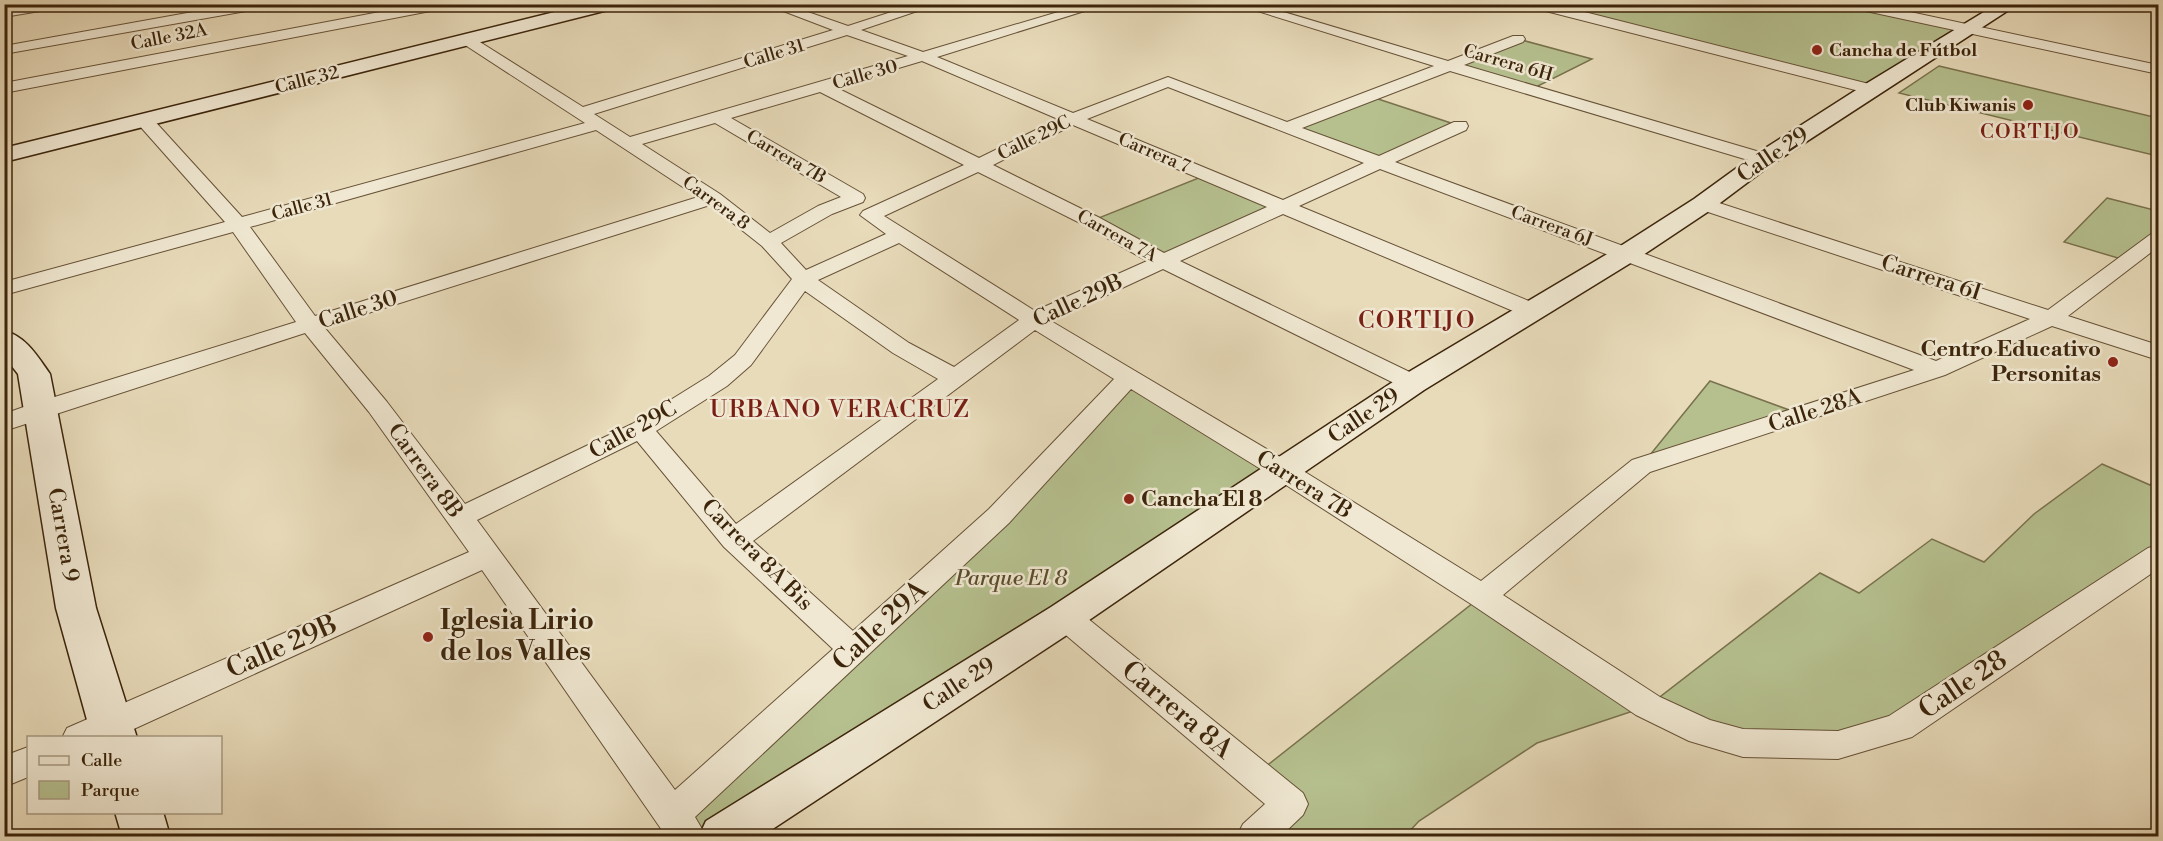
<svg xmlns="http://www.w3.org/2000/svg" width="2163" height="841" viewBox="0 0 2163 841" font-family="'Libre Bodoni',serif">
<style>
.green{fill:#b6c08f;stroke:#79724d;stroke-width:1.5}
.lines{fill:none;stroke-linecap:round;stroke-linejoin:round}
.street-casing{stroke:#675237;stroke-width:2}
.secondary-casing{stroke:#3c250b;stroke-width:3}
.street{fill:#f0e8d2;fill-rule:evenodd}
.secondary{fill:#f0e8d2;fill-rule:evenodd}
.shaded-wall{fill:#906251;stroke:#3c250b;stroke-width:1.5}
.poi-dot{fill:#8f2418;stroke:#f0e8d2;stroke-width:2}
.labels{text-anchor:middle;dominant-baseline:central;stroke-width:5;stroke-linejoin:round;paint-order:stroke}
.far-street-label{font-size:18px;fill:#3c250b;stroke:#f0e8d2}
.far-poi-label{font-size:18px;font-weight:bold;fill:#3c250b;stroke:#f0e8d2;text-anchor:start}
.far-neighbourhood-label{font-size:20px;letter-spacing:1.5px;fill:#7a1f14;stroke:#f0e8d2}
.street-label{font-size:22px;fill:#3c250b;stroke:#f0e8d2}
.poi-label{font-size:22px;font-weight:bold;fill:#3c250b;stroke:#f0e8d2;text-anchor:end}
.park-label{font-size:22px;font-style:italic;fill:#5a4c2c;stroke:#f0e8d2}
.neighbourhood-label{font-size:24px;letter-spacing:1.5px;fill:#7a1f14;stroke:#f0e8d2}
.near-poi-label{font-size:27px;font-weight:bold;fill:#3c250b;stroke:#f0e8d2;text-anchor:start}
.near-street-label{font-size:27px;fill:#3c250b;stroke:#f0e8d2}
</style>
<rect width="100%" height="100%" fill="#e8dbba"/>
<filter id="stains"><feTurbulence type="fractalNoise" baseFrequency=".00333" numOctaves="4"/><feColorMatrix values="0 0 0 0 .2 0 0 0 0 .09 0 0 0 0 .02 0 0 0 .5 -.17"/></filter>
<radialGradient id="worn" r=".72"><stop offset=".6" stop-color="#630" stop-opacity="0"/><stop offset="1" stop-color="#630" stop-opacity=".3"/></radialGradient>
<g class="green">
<path d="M1535,5H1852L1972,30L1871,89Z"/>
<path d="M1518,39L1592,59L1530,90L1448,66Z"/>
<path d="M1939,66L2158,118V149L2153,155L1899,93Z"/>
<path d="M1372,97L1460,126L1380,164L1287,128Z"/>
<path d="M1206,175L1282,207L1165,262L1091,221Z"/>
<path d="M2107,198L2158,211V238L2128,261L2064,242Z"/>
<path d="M1129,377L1282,470L723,836H687L672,815Z"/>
<path d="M1710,381L1803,415L1641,466Z"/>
<path d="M2102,464L2150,485L2158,478V555L1900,727L1784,746L1648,706L1537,743L1419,821L1405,836H1256L1290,804L1255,775L1482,596L1648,706L1820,573L1859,593L1932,539L1984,562L2034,514Z"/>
</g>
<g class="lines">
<g class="street-casing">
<g id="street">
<path d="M31,4H64L58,8L4,17V9Z"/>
<path d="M237,4H269L263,8L4,54V46Z"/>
<path d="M422,4H452L446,8L4,93V83Z"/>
<path d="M765,4H785L848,26L916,4H938L861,30L923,52L1085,4H1107L937,57L1073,113L1168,77L1287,122L1434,66L1235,4H1257L1448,61L1513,36H1523L1525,39L1523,42L1464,65L1770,155L1773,159L1770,163H1758L1450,71L1302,128L1379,156L1454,122H1466L1468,126L1466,130L1395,162L1936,361L2030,319L1696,208L1693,204L1696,200H1710L2048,310L2151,234L2158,232V247L2068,316L2158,345V360L2052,326L1945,375L1650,472L1503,595L1660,697L1710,720L1743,729L1838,731L1889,716L2148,548L2158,545V569L1912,737L1838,759L1743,757L1689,741L1636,715L1471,604L1272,476L1131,389L1009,523L695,817L706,836H666L482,570L114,738H62L67,728L469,552L369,412L305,333L4,431V414L32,404L296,322L233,232L4,295V282L225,222L138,124L136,120L138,116H150L242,217L585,123L462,43L460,40L462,37H472L583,107L833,30ZM847,35L908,56L630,137L594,114ZM922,61L1058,119L979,158L835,87ZM1168,87L1364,163L1283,200L1087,119ZM820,92L964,165L863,211L860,215L886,234L806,270L781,243L832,214L863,202L865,198L863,194L731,118ZM715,123L841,197L818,206L770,233L720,194L642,144ZM1073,125L1267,207L1164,253L1098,217L993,165ZM596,130L698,197L315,316L250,227ZM1380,169L1914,370L1632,460L1481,581L1292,464L1051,321L1163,269L1404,388L1413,390L1422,388L1425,383L1422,378L1180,261L1283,214L1525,316L1533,318L1541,316L1544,311L1541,306L1299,206ZM978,172L1084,225L1147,261L1035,311L884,216ZM710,205L762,246L792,279L735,355L709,376L632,424L465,504L387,402L324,327ZM899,243L1019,320L954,367L909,343L818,280ZM805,291L893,353L938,379L736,524L656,431L727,386L751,365ZM1035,330L1114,379L989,509L853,631L753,541ZM637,441L724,547L833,649L675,790L477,520Z"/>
<path d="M1529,4H1553L1877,86L1879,89L1871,94L1530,7Z"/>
<path d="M1846,4H1873L2158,65V74L1852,8Z"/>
<path d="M1065,606L1076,609L1303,793L1308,804L1303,815L1281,836H1237L1243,824L1265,804L1054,625L1049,617L1054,609Z"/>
<path d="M28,747V777L4,787V756Z"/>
</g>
</g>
<g class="secondary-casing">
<g id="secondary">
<path d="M587,4H618L616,8L4,162V148Z"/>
<path d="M1997,4H2018L1772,164L1712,209L1637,259L1424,390L1079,627L762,836H699L706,821L1051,607L1402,376L1619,247L1694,199L1756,154L1864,85Z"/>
<path d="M4,331C26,336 38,357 50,374L96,608L137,738H92L56,608L18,374L4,356Z"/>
<path d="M115,812H163L170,836H122Z"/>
</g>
</g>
<use href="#street" class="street"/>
<use href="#secondary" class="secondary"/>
</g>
<path class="shaded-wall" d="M4,4H21L4,7Z"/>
<g class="poi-dot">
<circle cx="1817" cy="50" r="6"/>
<circle cx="2028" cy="105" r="6"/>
<circle cx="2113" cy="362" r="6"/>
<circle cx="1129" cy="499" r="6"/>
<circle cx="428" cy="637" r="6"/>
</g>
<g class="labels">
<g class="far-street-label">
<text transform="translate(169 37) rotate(-11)">Calle 32A</text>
<text transform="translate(774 54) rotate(-17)">Calle 31</text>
<text transform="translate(1508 63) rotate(16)">Carrera 6H</text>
<text transform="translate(865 75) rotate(-16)">Calle 30</text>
<text transform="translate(307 80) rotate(-14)">Calle 32</text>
<text transform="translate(1034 138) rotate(-26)">Calle 29C</text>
<text transform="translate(1154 153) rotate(23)">Carrera 7</text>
<text transform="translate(786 157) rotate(30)">Carrera 7B</text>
<text transform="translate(716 203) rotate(36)">Carrera 8</text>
<text transform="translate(302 207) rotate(-15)">Calle 31</text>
<text transform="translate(1552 226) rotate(20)">Carrera 6J</text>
<text transform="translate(1117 236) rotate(29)">Carrera 7A</text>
</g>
<g class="far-poi-label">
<text x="1829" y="50">Cancha de Fútbol</text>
<text x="2016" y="105" text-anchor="end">Club Kiwanis</text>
</g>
<g class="far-neighbourhood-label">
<text x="2030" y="132">CORTIJO</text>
</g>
<g class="street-label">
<text transform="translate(1773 155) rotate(-34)">Calle 29</text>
<text transform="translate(1931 278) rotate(18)">Carrera 6I</text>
<text transform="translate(1078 301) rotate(-25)">Calle 29B</text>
<text transform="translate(358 310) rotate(-18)">Calle 30</text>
<text transform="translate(1815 411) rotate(-18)">Calle 28A</text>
<text transform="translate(1364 416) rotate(-34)">Calle 29</text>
<text transform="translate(633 430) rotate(-29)">Calle 29C</text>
<text transform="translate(425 471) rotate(54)">Carrera 8B</text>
<text transform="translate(1304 485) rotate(32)">Carrera 7B</text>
<text transform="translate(63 535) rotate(80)">Carrera 9</text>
<text transform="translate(757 555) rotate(45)">Carrera 8A Bis</text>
<text transform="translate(959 685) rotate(-33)">Calle 29</text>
</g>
<g class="poi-label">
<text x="2101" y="349">Centro Educativo<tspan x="2101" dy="25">Personitas</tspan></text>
<text x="1141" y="499" text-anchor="start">Cancha El 8</text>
</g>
<g class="park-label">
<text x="1011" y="578">Parque El 8</text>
</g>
<g class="neighbourhood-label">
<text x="1417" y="321">CORTIJO</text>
<text x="840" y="410">URBANO VERACRUZ</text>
</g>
<g class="near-poi-label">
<text x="440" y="621">Iglesia Lirio<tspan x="440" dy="31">de los Valles</tspan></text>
</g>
<g class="near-street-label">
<text transform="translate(880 626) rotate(-43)">Calle 29A</text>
<text transform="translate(282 647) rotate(-24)">Calle 29B</text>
<text transform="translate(1963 685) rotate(-34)">Calle 28</text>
<text transform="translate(1177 710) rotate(40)">Carrera 8A</text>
</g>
</g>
<rect width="2163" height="841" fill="none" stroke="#e8dbba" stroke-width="24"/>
<rect x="6" y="6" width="2151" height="829" fill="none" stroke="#3c250b" stroke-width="3"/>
<rect x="12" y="12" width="2139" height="817" fill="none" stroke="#3c250b" stroke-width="1.5"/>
<rect x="27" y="736" width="195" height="78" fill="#f0e8d2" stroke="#a89a82" stroke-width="1.5"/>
<rect x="39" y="756" width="30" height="9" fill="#f0e8d2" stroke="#a89a82" stroke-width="1.5"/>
<text x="81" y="766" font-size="18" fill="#3c250b">Calle</text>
<rect x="39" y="781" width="30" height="18" fill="#b6c08f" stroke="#a89a82" stroke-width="1.5"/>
<text x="81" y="796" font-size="18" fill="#3c250b">Parque</text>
<rect width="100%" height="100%" filter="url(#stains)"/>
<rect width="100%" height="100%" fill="url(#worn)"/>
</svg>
